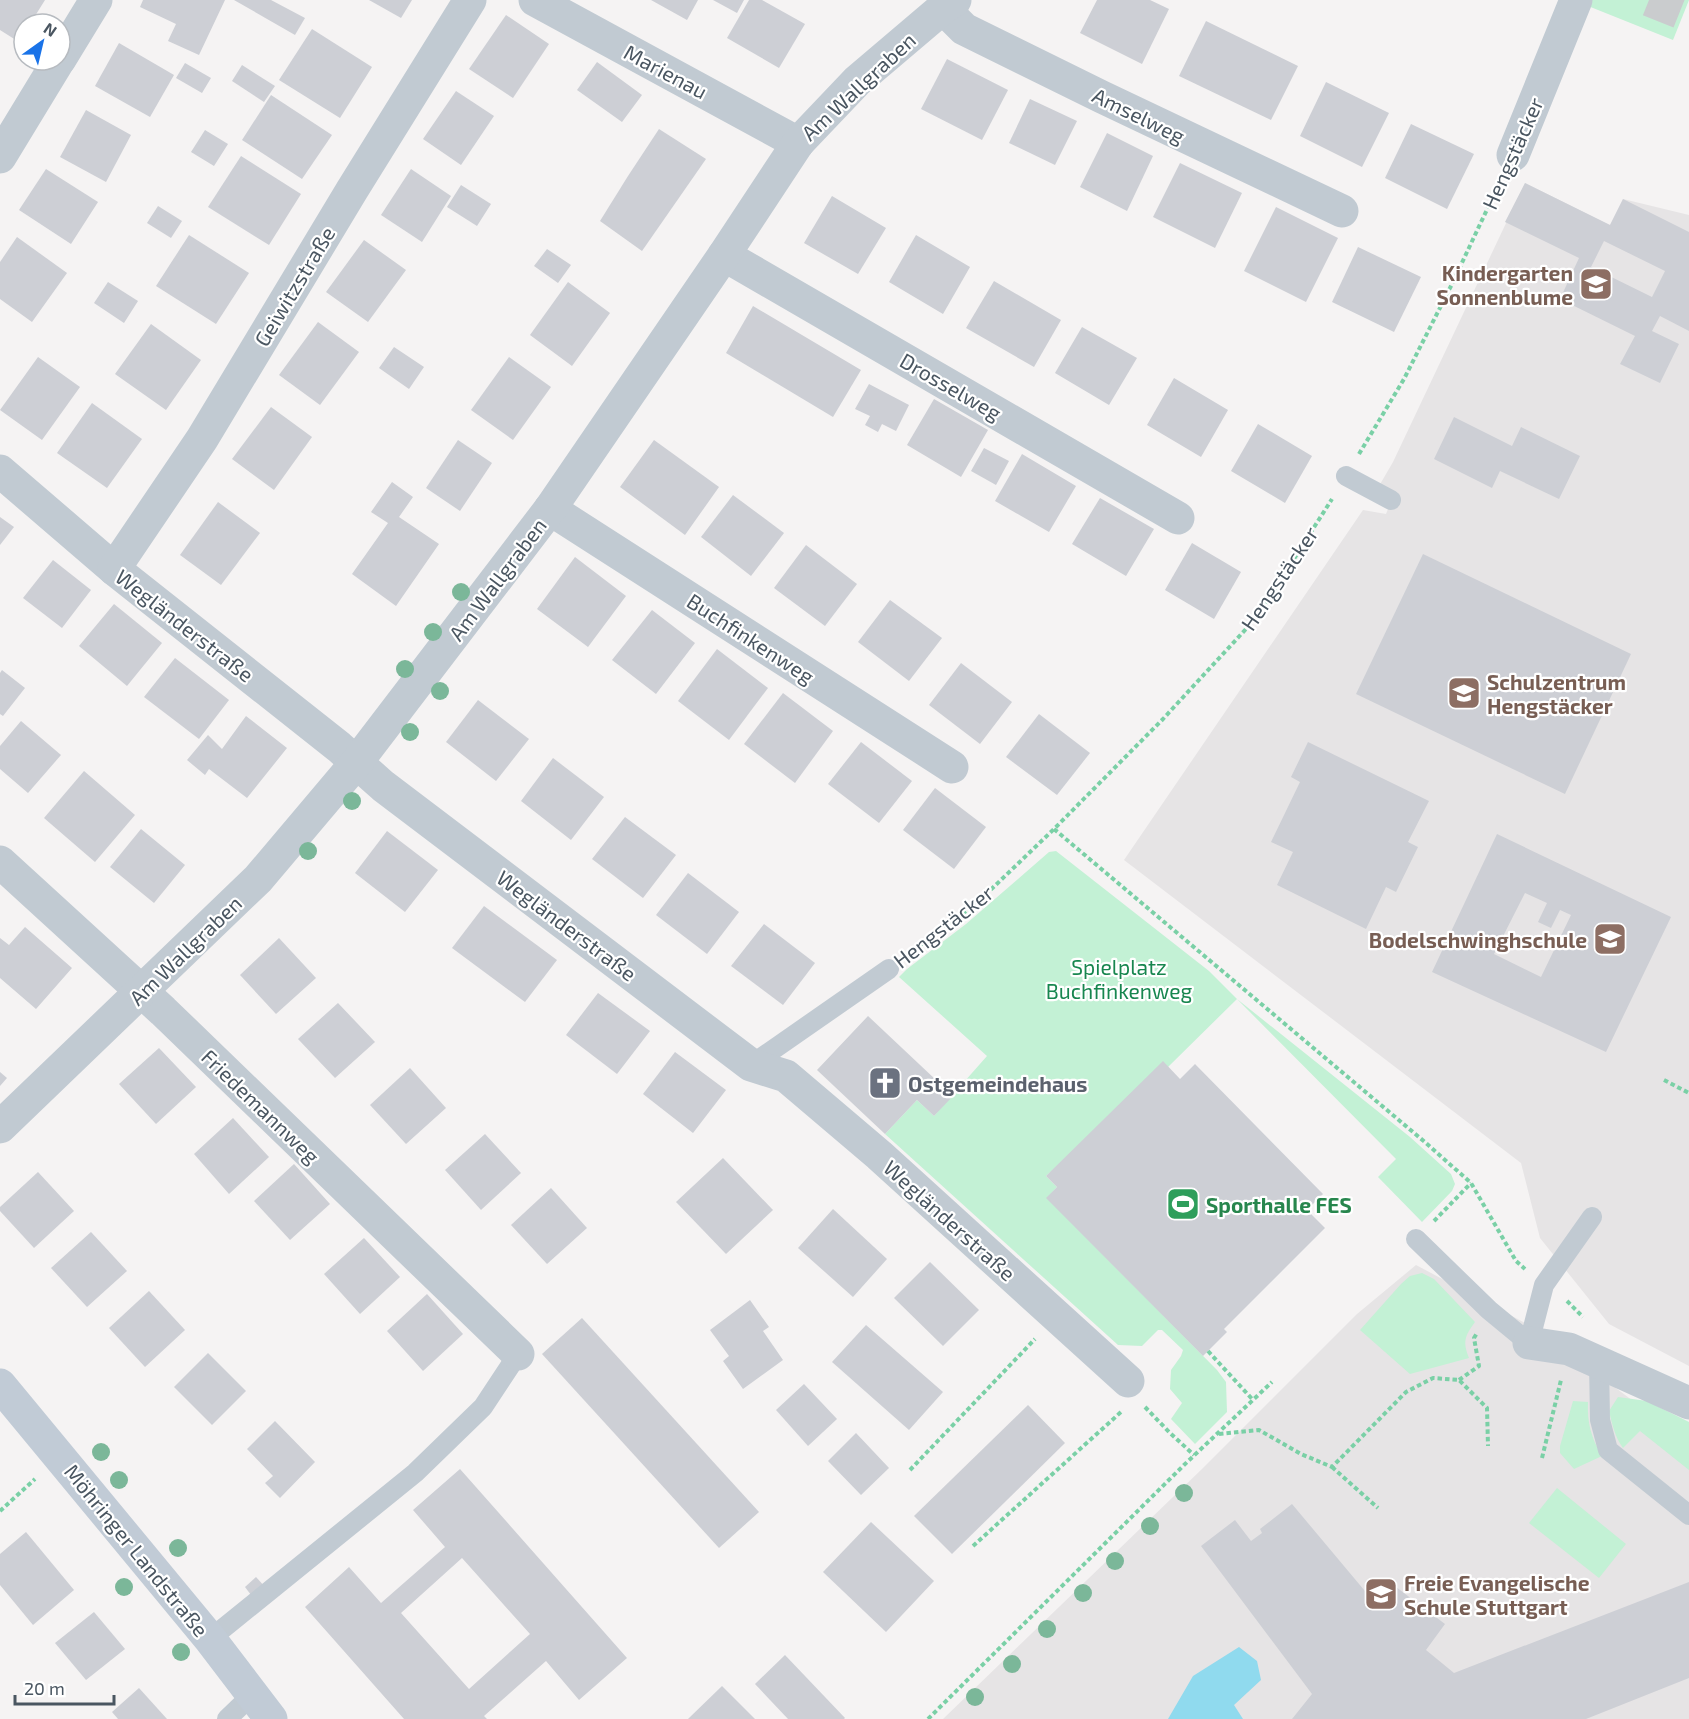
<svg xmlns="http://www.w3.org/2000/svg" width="1689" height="1719" viewBox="0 0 1689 1719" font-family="'Exo 2',sans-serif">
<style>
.education{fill:#e6e4e5}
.green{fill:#c3f1d5}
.water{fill:#90daee}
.building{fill:#cdcfd5;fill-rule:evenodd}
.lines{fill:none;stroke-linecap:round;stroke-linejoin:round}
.secondary-tunnel{stroke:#caccce;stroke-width:33;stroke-dasharray:33 16;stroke-linecap:butt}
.path{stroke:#7ad0a6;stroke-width:4;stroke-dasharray:4.5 3;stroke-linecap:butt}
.lane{stroke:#c1cad2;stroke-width:20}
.street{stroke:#c1cad2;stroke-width:33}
.secondary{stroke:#c1cbd6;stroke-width:33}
.tree{fill:#7bb799}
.labels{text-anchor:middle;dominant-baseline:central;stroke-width:4.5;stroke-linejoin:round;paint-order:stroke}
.street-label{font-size:21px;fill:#4a5661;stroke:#fff}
.education-label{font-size:21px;font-weight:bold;fill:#785e54;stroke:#fff;text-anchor:end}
.park-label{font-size:21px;fill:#17864f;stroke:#fff}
.worship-label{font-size:21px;font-weight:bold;fill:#5b616d;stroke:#fff;text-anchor:start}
.leisure-label{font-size:21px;font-weight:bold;fill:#27864d;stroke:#fff;text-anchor:start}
</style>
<rect width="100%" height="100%" fill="#f5f3f3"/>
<g class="education">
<path d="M1525,183L1610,225L1623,199L1689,215V1366L1609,1324L1540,1238L1521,1163L1124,860L1363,510L1386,514L1394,494L1379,486L1393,462Z"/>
<path d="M1416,1265L1540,1331L1689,1443V1719H943L1202,1469L1357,1314Z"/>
</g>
<g class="green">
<path d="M1590,0H1689L1673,40L1588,6Z"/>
<path d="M1056,851L1209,971L1237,999L1410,1137L1451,1174L1455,1184L1452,1191L1422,1222L1378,1177L1396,1159L1237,999L1168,1067L1046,1176L1057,1187L1047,1198L1217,1370L1226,1382L1227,1412L1195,1444L1171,1419L1182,1403L1170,1389L1171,1370L1181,1356L1183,1350L1162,1330H1158L1142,1346L1118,1345L885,1134L917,1100L934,1116L987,1056L899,977L907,969L966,924L1049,852Z"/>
<path d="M1422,1273L1434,1279L1475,1322C1464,1337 1463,1342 1469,1358L1410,1374L1360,1330L1401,1284L1410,1276Z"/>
<path d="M1618,1397L1647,1401L1689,1422V1470L1640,1431L1623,1448C1615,1437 1612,1424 1609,1411Z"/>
<path d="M1573,1401L1588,1402C1587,1422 1591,1438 1602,1456L1574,1469L1560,1453V1446Z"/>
<path d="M1557,1488L1626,1544L1599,1578L1529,1523Z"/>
</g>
<path class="water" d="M1239,1647L1257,1661L1261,1680L1234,1705L1243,1719H1168L1193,1676Z"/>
<g class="building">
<path d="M0,0H45L30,24H24V33L19,42L0,30Z"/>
<path d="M143,0H225L199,55L168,41L176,24L140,7Z"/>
<path d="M234,0H271L305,18L295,35Z"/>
<path d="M369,0H412L401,18Z"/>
<path d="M651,0H698L687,20Z"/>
<path d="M713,0H744L737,13Z"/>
<path d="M749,0H762L805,24L779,68L727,38Z"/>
<path d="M1097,0H1150L1169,9L1142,64L1080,33Z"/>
<path d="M506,15L549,44L513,98L469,69Z"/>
<path d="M1206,21L1298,66L1271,120L1179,76Z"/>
<path d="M312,29L372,67L340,118L279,80Z"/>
<path d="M119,43L174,75L150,117L95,86Z"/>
<path d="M947,59L1008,90L982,140L921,109Z"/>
<path d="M597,62L642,95L622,122L577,90Z"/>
<path d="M185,63L211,78L202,93L176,78Z"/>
<path d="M242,65L275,86L264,102L232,81Z"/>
<path d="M1326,82L1389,113L1362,167L1300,136Z"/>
<path d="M456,91L494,116L461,165L423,139Z"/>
<path d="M271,95L332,135L302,179L242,140Z"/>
<path d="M1030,99L1077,121L1055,165L1009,143Z"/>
<path d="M86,110L131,135L106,182L60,157Z"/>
<path d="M1411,124L1474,154L1447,209L1385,178Z"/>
<path d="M659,129L706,159L642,251L600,221L628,176Z"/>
<path d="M205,130L228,144L214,166L191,152Z"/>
<path d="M1107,133L1153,156L1127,211L1080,187Z"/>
<path d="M241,156L301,194L269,245L208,207Z"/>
<path d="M1180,163L1242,193L1215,248L1153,217Z"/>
<path d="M46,169L98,202L71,244L19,210Z"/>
<path d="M411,169L451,196L422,242L381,215Z"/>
<path d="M1525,183L1610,225L1623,199L1689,232V331L1660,316L1652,331L1679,344L1660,383L1620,364L1635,336L1560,299L1579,258L1505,222ZM1604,241L1665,271L1652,297L1591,267Z"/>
<path d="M461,185L491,204L477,226L447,207Z"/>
<path d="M832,196L886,228L858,274L804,243Z"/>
<path d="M158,206L182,221L171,238L147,223Z"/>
<path d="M1276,207L1338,238L1306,302L1244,271Z"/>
<path d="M189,235L249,273L216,324L156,286Z"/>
<path d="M916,235L970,267L943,314L889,282Z"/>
<path d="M17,237L67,273L32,322L0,299V262Z"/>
<path d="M364,240L406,270L368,322L326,292Z"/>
<path d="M1358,247L1421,277L1394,332L1332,302Z"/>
<path d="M547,249L571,265L558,283L534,266Z"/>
<path d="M994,281L1061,320L1034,367L966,328Z"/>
<path d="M108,282L138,301L124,323L94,303Z"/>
<path d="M568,282L610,313L572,366L530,335Z"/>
<path d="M753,306L861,370L833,417L726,353Z"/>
<path d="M318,322L359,352L320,405L279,375Z"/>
<path d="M151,324L201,360L166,410L115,374Z"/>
<path d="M1082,327L1137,358L1109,405L1055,373Z"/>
<path d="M394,347L424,367L409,389L379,368Z"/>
<path d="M38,357L80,387L42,440L0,410Z"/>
<path d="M509,357L551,387L513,440L471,410Z"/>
<path d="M1174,378L1228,410L1201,457L1147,425Z"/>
<path d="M869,384L909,405L896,431L882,424L878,432L865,425L870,416L855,409Z"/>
<path d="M934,399L988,430L961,477L907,445Z"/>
<path d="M92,403L142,439L107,488L57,453Z"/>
<path d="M271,407L312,437L274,490L232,459Z"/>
<path d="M1454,417L1512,446L1521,427L1580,456L1559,499L1500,471L1492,488L1434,459Z"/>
<path d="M1258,424L1312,456L1285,503L1231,471Z"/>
<path d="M458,440L492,463L460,511L426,488Z"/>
<path d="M654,440L719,487L685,535L620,487Z"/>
<path d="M984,448L1009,461L996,485L971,471Z"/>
<path d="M1022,454L1076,486L1049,532L995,501Z"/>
<path d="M392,482L413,497L399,517L439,544L396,606L352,574L388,523L371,512Z"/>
<path d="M733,495L784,533L751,576L701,537Z"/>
<path d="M1100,498L1154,529L1126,576L1072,544Z"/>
<path d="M218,502L260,533L221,585L180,555Z"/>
<path d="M0,517L14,527L0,545Z"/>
<path d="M1192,543L1241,572L1214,619L1165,590Z"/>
<path d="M806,545L857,584L825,626L774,588Z"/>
<path d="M1423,554L1631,654L1565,794L1356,694Z"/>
<path d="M575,557L626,596L588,647L537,609Z"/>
<path d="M53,560L91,590L62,628L23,598Z"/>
<path d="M890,600L942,638L909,681L858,642Z"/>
<path d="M114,604L162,643L127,686L79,646Z"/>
<path d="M652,610L695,643L656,694L612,660Z"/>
<path d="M717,649L768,688L729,740L678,701Z"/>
<path d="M175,658L229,700L199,739L144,697Z"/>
<path d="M961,663L1012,702L980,744L929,705Z"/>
<path d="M2,670L25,688L3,716L0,714V673Z"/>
<path d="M783,693L833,731L795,783L744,744Z"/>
<path d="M478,700L529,739L496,781L446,742Z"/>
<path d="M1039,714L1090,753L1057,795L1006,757Z"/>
<path d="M246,716L287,748L247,798L209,769L205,775L187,760L208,735L222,749Z"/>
<path d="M21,721L61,755L28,793L0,769V746Z"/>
<path d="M861,742L912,781L879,823L828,784Z"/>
<path d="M1308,742L1429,801L1408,842L1418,847L1396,892L1386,887L1366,929L1277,885L1293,852L1271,842L1300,782L1291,777Z"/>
<path d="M553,758L604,797L571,840L521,801Z"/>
<path d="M84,771L135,815L95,862L44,818Z"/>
<path d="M935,788L986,827L954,869L903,830Z"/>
<path d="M625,817L676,855L643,898L592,859Z"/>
<path d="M141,829L185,865L154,903L110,867Z"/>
<path d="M387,831L438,870L405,912L355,873Z"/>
<path d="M1497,834L1671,917L1606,1052L1432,972ZM1525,893L1547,903L1538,922L1551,928L1560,910L1571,915L1541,977L1494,954Z"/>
<path d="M688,873L739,912L707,954L656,915Z"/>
<path d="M484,906L557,960L525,1002L452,948Z"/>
<path d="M764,924L815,963L783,1005L731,966Z"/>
<path d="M25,927L72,968L36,1009L0,978V938L9,945Z"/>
<path d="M279,938L316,978L276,1014L240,975Z"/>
<path d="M598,993L650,1031L617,1074L566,1035Z"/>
<path d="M338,1003L375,1042L335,1078L298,1039Z"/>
<path d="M868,1016L953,1096L934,1116L917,1100L885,1134L817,1070Z"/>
<path d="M159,1048L196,1087L156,1124L119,1084Z"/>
<path d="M675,1052L726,1090L693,1133L643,1094Z"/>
<path d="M1163,1061L1180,1079L1195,1064L1323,1194L1307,1210L1325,1228L1224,1329L1227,1332L1203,1356L1046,1198L1057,1187L1046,1176Z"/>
<path d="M410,1068L446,1108L406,1144L370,1105Z"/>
<path d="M0,1072L7,1078L0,1086Z"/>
<path d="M233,1118L269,1157L229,1194L194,1154Z"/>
<path d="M485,1134L521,1173L481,1210L445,1170Z"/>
<path d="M723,1158L773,1210L726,1254L676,1202Z"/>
<path d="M294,1164L330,1204L290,1240L254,1201Z"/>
<path d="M38,1172L74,1211L34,1248L0,1211V1207Z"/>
<path d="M551,1188L587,1228L547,1264L511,1225Z"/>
<path d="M833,1209L887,1259L853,1297L798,1248Z"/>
<path d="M91,1232L127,1271L87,1307L51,1268Z"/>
<path d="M364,1238L400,1277L360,1314L324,1274Z"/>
<path d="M930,1262L979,1310L943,1346L894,1298Z"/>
<path d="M149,1291L185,1330L145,1367L109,1328Z"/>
<path d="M427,1294L463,1334L423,1371L387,1331Z"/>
<path d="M750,1300L769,1327L763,1331L783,1360L743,1389L723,1361L729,1356L710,1330Z"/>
<path d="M582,1318L759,1512L719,1548L542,1354Z"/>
<path d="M866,1325L943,1392L909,1430L832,1362Z"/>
<path d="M208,1353L246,1391L212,1425L174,1387Z"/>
<path d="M804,1384L837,1419L808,1446L776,1410Z"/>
<path d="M1028,1405L1065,1443L952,1554L914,1516Z"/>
<path d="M275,1421L315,1462L280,1498L265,1483L273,1476L247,1449Z"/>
<path d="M856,1433L889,1468L861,1495L828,1461Z"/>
<path d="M460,1469L627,1658L579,1700L546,1661L484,1716L487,1719H404L305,1607L349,1567L381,1603L445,1547L413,1510ZM462,1558L530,1634L469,1689L401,1613Z"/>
<path d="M1292,1504L1380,1609L1396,1587L1445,1624L1426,1650L1454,1673L1689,1582V1678L1586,1719H1292L1312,1694L1201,1546L1235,1520L1251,1541L1262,1533L1260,1529Z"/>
<path d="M871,1522L934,1581L886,1632L823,1572Z"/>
<path d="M26,1532L74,1590L33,1625L0,1585V1554Z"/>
<path d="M256,1577L266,1588L254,1599L245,1587Z"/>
<path d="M94,1612L125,1649L86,1680L55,1643Z"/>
<path d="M785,1655L845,1718L844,1719H788L755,1684Z"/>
<path d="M722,1686L755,1719H688Z"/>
<path d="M139,1688L167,1719H118L112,1712Z"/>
</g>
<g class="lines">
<path class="secondary-tunnel" d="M1649,0L1689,16"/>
<g class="path">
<path d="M1359,454L1404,379L1451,286L1499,184"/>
<path d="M1054,829L1426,1143L1471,1183L1516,1261L1525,1269"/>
<path d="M908,954L978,902L1054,829L1163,719L1257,617L1332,499"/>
<path d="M1664,1080L1689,1093"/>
<path d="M1434,1221L1471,1183"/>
<path d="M1567,1301L1583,1317"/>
<path d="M1208,1351L1253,1400"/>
<path d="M1459,1380L1479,1366L1474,1338L1477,1333"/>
<path d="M1145,1407L1170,1433L1194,1455"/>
<path d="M1219,1434L1259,1430L1301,1454L1332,1467L1406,1392L1433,1378L1459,1380L1487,1408L1488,1446"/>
<path d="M1542,1458L1561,1380"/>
<path d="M1332,1467L1378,1508"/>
<path d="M910,1470L1035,1339"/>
<path d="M0,1511L35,1479"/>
<path d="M973,1546L1121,1412"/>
<path d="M928,1719L1184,1465L1272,1382"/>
</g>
<g class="lane">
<path d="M1346,476L1391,500"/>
<path d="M751,1065L889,969"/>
<path d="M1416,1239L1489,1310L1529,1343L1544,1285L1592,1217"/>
<path d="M1599,1362L1600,1420L1608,1450L1689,1515"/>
<path d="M210,1639L415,1473L483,1407L518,1354"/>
<path d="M227,1719L253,1694"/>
</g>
<g class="street">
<path d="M535,0L798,143"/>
<path d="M943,8L964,29L1102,97L1342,211"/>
<path d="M60,59L96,0"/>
<path d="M1513,155L1576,0"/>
<path d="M0,157L59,60"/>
<path d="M724,255L1178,518"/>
<path d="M0,471L114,569L339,747L383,786L751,1065L786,1076L879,1155L1128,1381"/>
<path d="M550,509L952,767"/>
<path d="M114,569L202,439L352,190L470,0"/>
<path d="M0,862L163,1011L518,1354"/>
<path d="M0,1127L258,879L356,763L550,509L724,255L798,143L857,81L943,8L955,0"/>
<path d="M1529,1343L1569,1349L1689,1403"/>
</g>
<path class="secondary" d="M0,1385L210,1639L271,1719"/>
</g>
<g class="tree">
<circle cx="461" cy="592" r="9"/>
<circle cx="433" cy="632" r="9"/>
<circle cx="405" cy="669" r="9"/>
<circle cx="440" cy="691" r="9"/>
<circle cx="410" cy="732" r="9"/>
<circle cx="352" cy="801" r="9"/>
<circle cx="308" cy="851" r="9"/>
<circle cx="101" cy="1452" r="9"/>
<circle cx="119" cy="1480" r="9"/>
<circle cx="1184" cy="1493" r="9"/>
<circle cx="1150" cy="1526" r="9"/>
<circle cx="178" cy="1548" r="9"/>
<circle cx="1115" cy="1561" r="9"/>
<circle cx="124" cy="1587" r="9"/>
<circle cx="1083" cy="1593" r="9"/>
<circle cx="1047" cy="1629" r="9"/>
<circle cx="181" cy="1652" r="9"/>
<circle cx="1012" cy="1664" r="9"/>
<circle cx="975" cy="1697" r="9"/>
</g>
<defs>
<g id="school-square" transform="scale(1.725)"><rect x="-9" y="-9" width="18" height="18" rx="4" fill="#8d6e63" stroke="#fff"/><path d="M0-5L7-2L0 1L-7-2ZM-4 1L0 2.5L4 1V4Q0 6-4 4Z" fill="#fff"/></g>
<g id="church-square" transform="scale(1.725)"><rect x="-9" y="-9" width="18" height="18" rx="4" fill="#6b7280" stroke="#fff"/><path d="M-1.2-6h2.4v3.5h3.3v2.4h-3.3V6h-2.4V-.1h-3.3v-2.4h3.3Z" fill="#fff"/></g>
<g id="stadium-square" transform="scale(1.725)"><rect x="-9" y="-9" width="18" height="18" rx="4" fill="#2e9e5b" stroke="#fff"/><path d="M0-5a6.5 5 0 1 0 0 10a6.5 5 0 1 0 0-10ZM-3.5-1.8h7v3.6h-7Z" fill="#fff"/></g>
</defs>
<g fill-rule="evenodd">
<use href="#school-square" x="1596" y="284"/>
<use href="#school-square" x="1464" y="693"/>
<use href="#school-square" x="1610" y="939"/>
<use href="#church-square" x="885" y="1083"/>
<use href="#stadium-square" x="1183" y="1204"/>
<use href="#school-square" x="1381" y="1594"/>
</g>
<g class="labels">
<g class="street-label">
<text transform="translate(666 71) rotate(28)">Marienau</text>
<text transform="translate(858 86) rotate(-43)">Am Wallgraben</text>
<text transform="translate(1139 115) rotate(26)">Amselweg</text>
<text transform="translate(1512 153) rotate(-66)">Hengstäcker</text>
<text transform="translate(294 286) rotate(-59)">Geiwitzstraße</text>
<text transform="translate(951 386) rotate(30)">Drosselweg</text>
<text transform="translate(1279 578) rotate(-56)">Hengstäcker</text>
<text transform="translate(497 579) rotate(-53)">Am Wallgraben</text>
<text transform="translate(185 625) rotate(38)">Wegländerstraße</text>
<text transform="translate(751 638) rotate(33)">Buchfinkenweg</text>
<text transform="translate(567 925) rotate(37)">Wegländerstraße</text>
<text transform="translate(943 926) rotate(-38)">Hengstäcker</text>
<text transform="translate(185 950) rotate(-44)">Am Wallgraben</text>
<text transform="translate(261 1106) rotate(44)">Friedemannweg</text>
<text transform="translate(950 1220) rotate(42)">Wegländerstraße</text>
<text transform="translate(137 1550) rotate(51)">Möhringer Landstraße</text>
</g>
<g class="education-label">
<text x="1573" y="272">Kindergarten<tspan x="1573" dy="24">Sonnenblume</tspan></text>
<text x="1487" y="681" text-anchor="start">Schulzentrum<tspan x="1487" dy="24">Hengstäcker</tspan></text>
<text x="1587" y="939">Bodelschwinghschule</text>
<text x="1404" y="1582" text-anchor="start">Freie Evangelische<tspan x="1404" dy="24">Schule Stuttgart</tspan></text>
</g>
<g class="park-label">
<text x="1119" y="966">Spielplatz<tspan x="1119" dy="24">Buchfinkenweg</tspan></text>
</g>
<g class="worship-label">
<text x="908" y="1083">Ostgemeindehaus</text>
</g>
<g class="leisure-label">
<text x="1206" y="1204">Sporthalle FES</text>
</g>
</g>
<g transform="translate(42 42) rotate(34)"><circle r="28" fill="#ffffff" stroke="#b7bbc0" stroke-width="1.5"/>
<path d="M0-4.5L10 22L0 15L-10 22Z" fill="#1a73e8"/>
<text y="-9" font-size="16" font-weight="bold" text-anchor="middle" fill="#4a5661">N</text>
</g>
<path d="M15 1695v9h99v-9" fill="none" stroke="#4a5661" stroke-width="3"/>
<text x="24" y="1695" font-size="18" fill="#4a5661" stroke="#ffffff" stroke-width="4.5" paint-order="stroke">20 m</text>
</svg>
